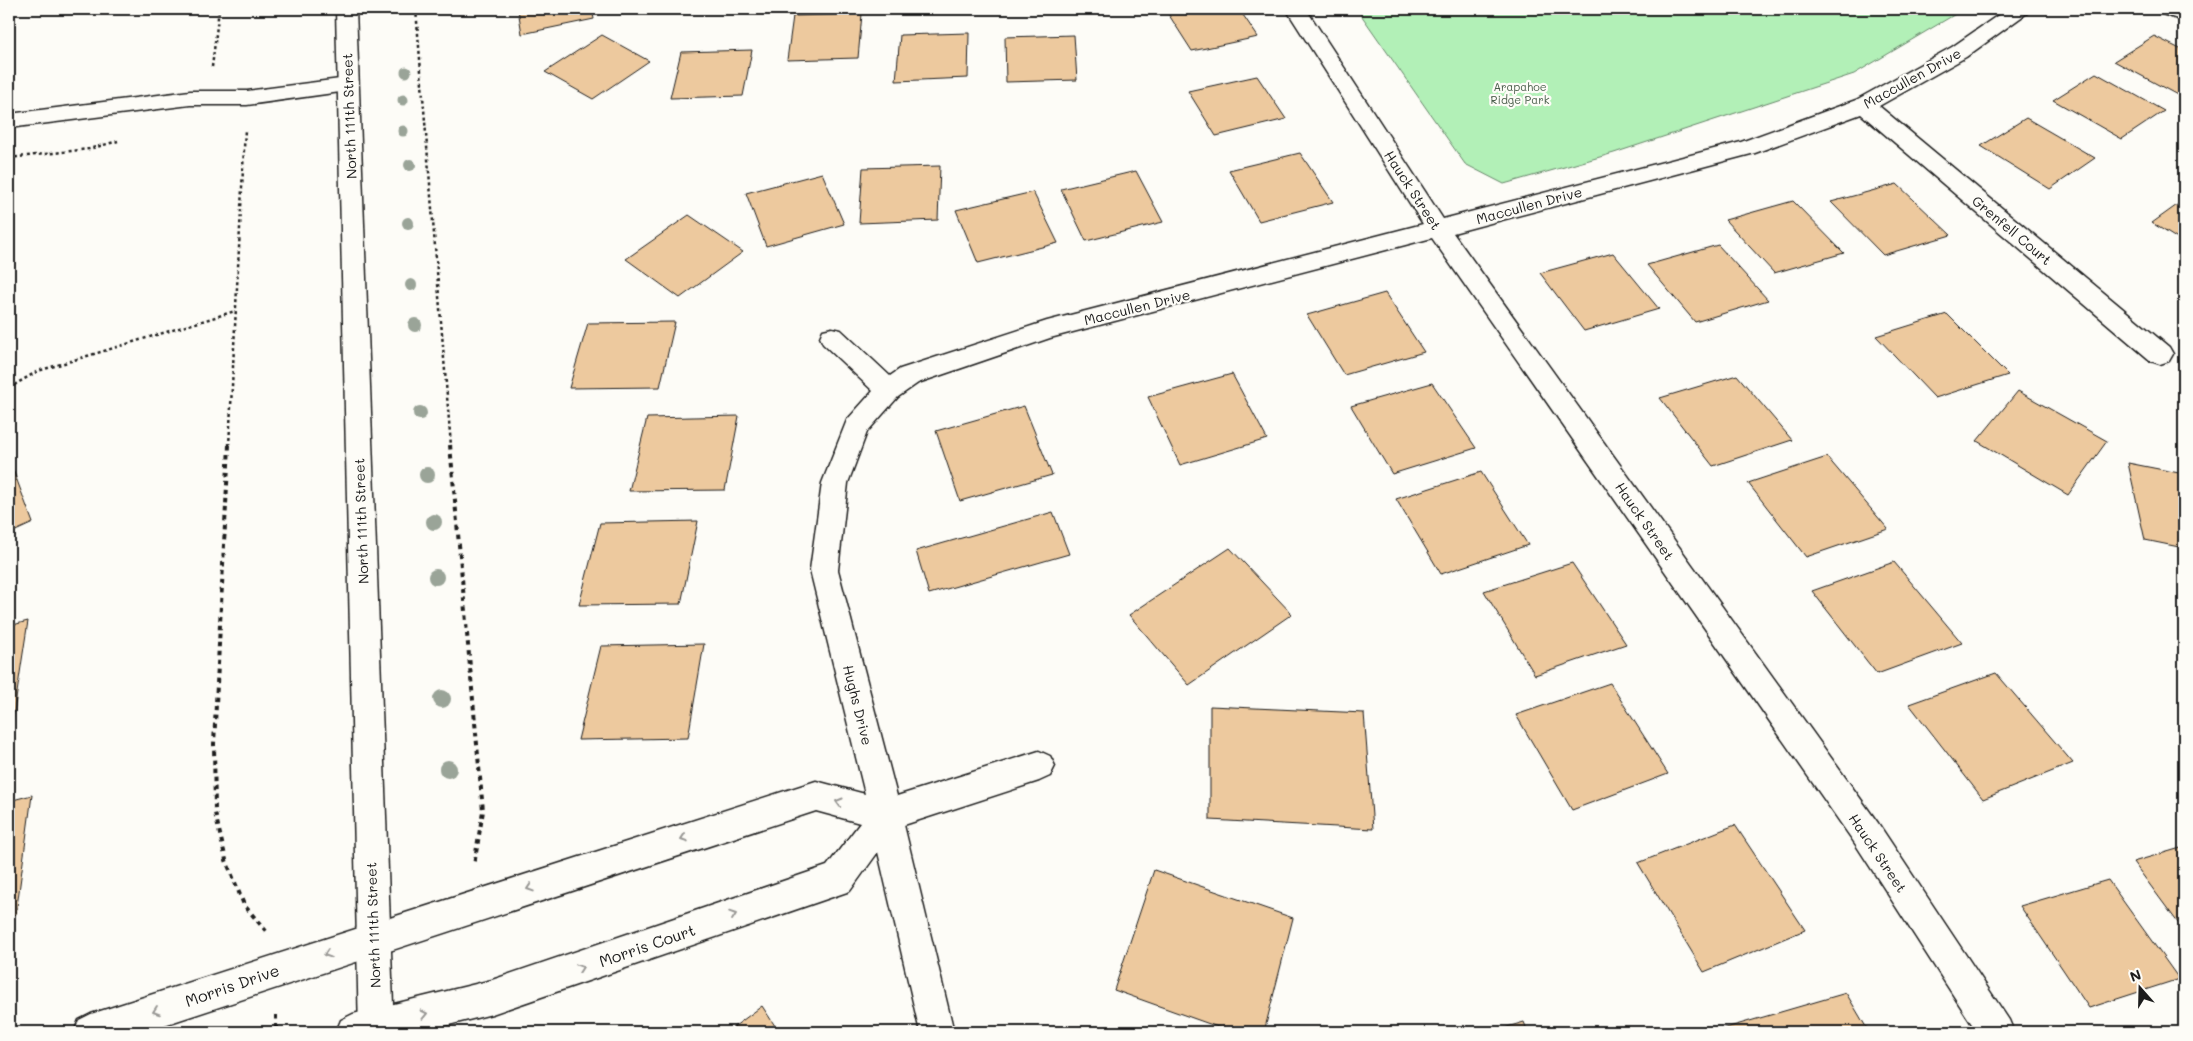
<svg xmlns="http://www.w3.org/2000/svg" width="2193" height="1041" viewBox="0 0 2193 1041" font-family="Mali,sans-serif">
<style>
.green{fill:#b2f0b7;stroke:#67866a}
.building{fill:#edc99e;stroke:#1c1c1c}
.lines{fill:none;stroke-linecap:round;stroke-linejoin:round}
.service-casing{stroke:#1c1c1c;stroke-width:3}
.minor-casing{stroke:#1c1c1c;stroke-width:3}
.tertiary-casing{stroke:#1c1c1c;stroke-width:3}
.path-far1{stroke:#1c1c1c;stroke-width:2.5;stroke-dasharray:3 3;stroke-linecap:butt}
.path{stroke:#1c1c1c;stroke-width:4;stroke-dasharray:4.5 4.5;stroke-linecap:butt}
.service{fill:#fdfcf7;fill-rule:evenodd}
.minor{fill:#fdfcf7;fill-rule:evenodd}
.tertiary{fill:#fdfcf7;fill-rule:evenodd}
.tree{fill:#9aa498}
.oneway{stroke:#989794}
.labels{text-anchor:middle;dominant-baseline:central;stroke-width:4.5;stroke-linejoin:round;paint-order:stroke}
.far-park-label{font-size:11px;fill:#495c4a;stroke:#fdfcf7}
.street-label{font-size:14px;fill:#1c1c1c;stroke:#fdfcf7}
.near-street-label{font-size:16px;fill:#1c1c1c;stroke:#fdfcf7}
</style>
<rect width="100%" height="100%" fill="#fdfcf7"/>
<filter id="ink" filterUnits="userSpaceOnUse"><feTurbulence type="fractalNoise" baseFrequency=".02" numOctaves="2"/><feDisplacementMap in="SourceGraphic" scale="10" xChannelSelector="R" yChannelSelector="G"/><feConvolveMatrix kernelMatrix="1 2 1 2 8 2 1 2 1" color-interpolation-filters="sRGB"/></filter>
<g filter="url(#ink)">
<path class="green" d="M1357,9H1964L1854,74L1614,153L1504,184L1465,164Z"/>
<g class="building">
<path d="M518,9H592L594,19L522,34Z"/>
<path d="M1180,9H1239L1258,37L1192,51L1167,12Z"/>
<path d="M862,14L858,58L787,60L793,16Z"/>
<path d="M969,33L968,78L896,81L900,35Z"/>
<path d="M602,35L649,61L593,99L545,72Z"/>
<path d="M1074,35L1077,80L1006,82L1005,37Z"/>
<path d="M2154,36L2184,51V97L2183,98L2114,61Z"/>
<path d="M752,50L743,96L670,98L681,52Z"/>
<path d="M2096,73L2164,111L2122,139L2053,100Z"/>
<path d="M1257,76L1286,119L1216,136L1188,91Z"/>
<path d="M2026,118L2095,158L2050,189L1981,146Z"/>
<path d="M1300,153L1333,202L1259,221L1229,170Z"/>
<path d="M940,166L938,220L859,223L863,168Z"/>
<path d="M1136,171L1163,222L1086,241L1061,189Z"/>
<path d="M822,173L844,224L766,246L746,193Z"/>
<path d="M1897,184L1951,235L1883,255L1831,202Z"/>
<path d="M1033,192L1058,243L978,263L956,210Z"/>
<path d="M2184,200V243L2152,223Z"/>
<path d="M1793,201L1844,253L1774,273L1725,220Z"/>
<path d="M689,215L743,252L680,298L626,259Z"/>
<path d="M1718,245L1768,300L1695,322L1647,265Z"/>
<path d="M1613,253L1659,309L1584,331L1540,273Z"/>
<path d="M1385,293L1424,352L1344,375L1307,315Z"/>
<path d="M1947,314L2008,375L1935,398L1876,336Z"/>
<path d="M675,322L660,387L569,388L588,323Z"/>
<path d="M1232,374L1267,439L1180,465L1148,397Z"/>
<path d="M1737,375L1792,440L1713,466L1660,398Z"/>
<path d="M1432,383L1476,448L1392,474L1351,406Z"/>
<path d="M2018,391L2107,441L2068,495L1977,441Z"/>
<path d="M1024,406L1052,475L960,501L936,431Z"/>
<path d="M739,416L725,490L629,491L647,418Z"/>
<path d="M1827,457L1888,529L1806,557L1748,483Z"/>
<path d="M9,459L33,523L9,534Z"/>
<path d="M2128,463L2184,474V548L2145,540Z"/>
<path d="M1481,472L1528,545L1441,574L1396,499Z"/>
<path d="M1053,512L1069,554L929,594L916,551Z"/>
<path d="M698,521L681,604L579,605L600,523Z"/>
<path d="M1230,548L1292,614L1189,685L1129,615Z"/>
<path d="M1894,562L1962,643L1877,674L1812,591Z"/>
<path d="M1572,563L1626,644L1535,675L1484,591Z"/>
<path d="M28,621L12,725H9V626Z"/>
<path d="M704,644L688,738L578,740L601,646Z"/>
<path d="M1996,673L2073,763L1983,799L1909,704Z"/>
<path d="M1610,683L1668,774L1572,810L1516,715Z"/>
<path d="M1210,706L1364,713L1373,829L1210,820Z"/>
<path d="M32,795L16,914L9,917V801Z"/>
<path d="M1735,825L1805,930L1704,972L1638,863Z"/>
<path d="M2184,847V931L2133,862Z"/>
<path d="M1154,870L1293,918L1264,1032H1232L1114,990Z"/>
<path d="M2108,880L2179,979L2089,1008L2020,906Z"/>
<path d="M1846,993L1869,1032H1712Z"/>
<path d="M762,1006L779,1032H727Z"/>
<path d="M1524,1022L1528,1032H1490Z"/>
</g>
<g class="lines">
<g class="service-casing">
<path id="service" d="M348,78L355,80L358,85L355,90L247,105H190L9,128V114L190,91H247Z"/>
</g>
<g class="minor-casing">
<g id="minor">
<path d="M1286,9H1306L1443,219L1741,142L1856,100L1952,47L2007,9H2030L2027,13L1966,57L1879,106L2169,347L2173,354L2169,361L2160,364L2151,361L1861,114L1755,153L1453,233L1878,823L2009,1020L2014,1032H1977L1856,845L1432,238L1050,338L918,383L898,397L867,432L848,483L838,570L897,796L1039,751L1050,756L1055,766L1050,776L1039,781L904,825L954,1032H920L878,852L850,891L492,1014L421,1032H336L341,1020L353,1014L492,980L827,866L860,823L816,811L143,1032H74L79,1020L91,1014L816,781L865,794L810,570L822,483L847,420L873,391L823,344L820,337L823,330L832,328L841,330L890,376L900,369L1047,321L1423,224Z"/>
<path d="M2156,9H2184V21L2159,13Z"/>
</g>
</g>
<g class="tertiary-casing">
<path id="tertiary" d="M336,9H356L394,1032H359Z"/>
</g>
<g class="path-far1">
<path d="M416,9L451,446"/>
<path d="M212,67L219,9"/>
<path d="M9,158L89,149L118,141"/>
<path d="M9,388L38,371L235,311"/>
<path d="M229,446L245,129"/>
</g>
<g class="path">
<path d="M229,445L214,744L215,813L226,860L244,905L266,931"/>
<path d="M450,445L483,811L474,865"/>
<path d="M276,1015V1032"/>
</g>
<use href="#service" class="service"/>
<use href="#minor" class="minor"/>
<use href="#tertiary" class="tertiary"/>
</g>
<g class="tree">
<circle cx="406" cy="72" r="5.5"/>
<circle cx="403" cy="100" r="5.5"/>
<circle cx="403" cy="131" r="5.5"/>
<circle cx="410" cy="165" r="6"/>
<circle cx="408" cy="223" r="6"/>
<circle cx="411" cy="285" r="6"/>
<circle cx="415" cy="325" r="7"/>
<circle cx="420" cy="413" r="7"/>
<circle cx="427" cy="475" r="8"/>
<circle cx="434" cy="522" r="8"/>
<circle cx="436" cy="577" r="8"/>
<circle cx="442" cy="699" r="9"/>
<circle cx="448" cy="769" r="9"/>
</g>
<defs><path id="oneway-chevron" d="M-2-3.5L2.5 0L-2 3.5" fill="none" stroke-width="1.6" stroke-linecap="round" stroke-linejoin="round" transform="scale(1.25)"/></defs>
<g class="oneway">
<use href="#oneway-chevron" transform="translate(839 802) rotate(-164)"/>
<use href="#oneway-chevron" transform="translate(684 838) rotate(162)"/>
<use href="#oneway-chevron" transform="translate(530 888) rotate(162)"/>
<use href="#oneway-chevron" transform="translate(733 915) rotate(-19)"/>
<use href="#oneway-chevron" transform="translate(327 954) rotate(162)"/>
<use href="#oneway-chevron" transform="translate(580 968) rotate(-19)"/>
<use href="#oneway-chevron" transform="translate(156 1011) rotate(161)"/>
<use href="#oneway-chevron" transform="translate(424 1014) rotate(-13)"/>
</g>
</g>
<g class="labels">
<g class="far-park-label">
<text x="1520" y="86">Arapahoe<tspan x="1520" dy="13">Ridge Park</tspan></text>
</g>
<g class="street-label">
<text transform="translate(1912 78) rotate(-29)">Maccullen Drive</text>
<text transform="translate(349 116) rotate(-92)">North 111th Street</text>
<text transform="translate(1413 190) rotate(57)">Hauck Street</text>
<text transform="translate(1529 205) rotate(-15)">Maccullen Drive</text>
<text transform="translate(2012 230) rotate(40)">Grenfell Court</text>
<text transform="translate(1137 307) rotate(-14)">Maccullen Drive</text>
<text transform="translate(361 521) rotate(-92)">North 111th Street</text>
<text transform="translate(1645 521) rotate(55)">Hauck Street</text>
<text transform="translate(858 705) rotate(76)">Hughs Drive</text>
<text transform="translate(1878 853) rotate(56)">Hauck Street</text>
<text transform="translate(373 925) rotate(-92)">North 111th Street</text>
</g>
<g class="near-street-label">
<text transform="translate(647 945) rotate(-19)">Morris Court</text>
<text transform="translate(232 985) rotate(-19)">Morris Drive</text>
</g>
</g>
<rect width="2193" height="1041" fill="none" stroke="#fdfcf7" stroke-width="30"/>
<rect x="15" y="15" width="2163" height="1011" fill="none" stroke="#1c1c1c" stroke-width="2" filter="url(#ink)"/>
<g transform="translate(2140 988) rotate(340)" stroke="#fdfcf7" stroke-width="4" paint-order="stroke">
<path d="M0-4L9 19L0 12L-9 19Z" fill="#1c1c1c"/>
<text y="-8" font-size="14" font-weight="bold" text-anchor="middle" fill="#1c1c1c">N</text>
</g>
</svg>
